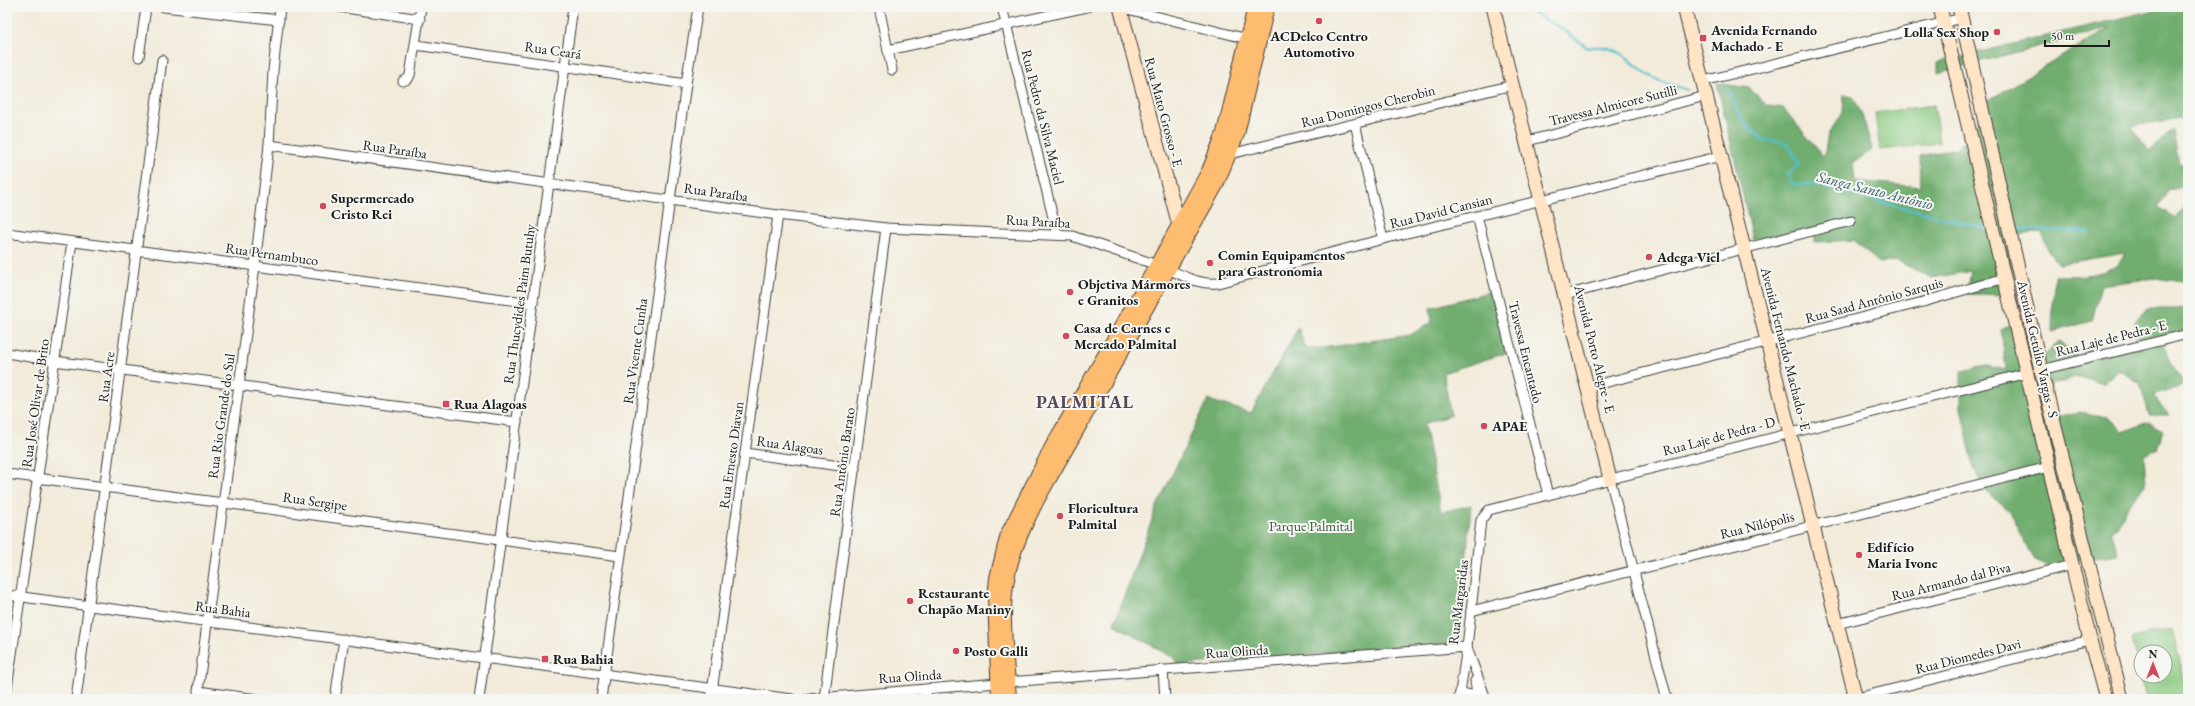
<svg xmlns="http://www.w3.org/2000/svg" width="2195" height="706" viewBox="0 0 2195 706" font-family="'EB Garamond',serif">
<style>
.green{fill:#8ac980;stroke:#53724e;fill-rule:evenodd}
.forest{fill:#6fad6e;stroke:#466445}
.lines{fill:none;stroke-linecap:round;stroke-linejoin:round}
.stream{stroke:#53bece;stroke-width:2.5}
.street-casing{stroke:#3c3b38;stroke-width:11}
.secondary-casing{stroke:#3c3b38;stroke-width:15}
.primary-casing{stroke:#3c3b38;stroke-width:16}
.street{stroke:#fff;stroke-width:9}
.secondary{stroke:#ffe4c6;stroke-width:13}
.primary{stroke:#febc70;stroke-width:14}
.poi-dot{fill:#d1495b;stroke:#f6f6f2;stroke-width:1.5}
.labels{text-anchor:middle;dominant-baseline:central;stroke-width:4;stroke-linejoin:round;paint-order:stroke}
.poi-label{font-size:14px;font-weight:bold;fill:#1c1c1c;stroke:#f6f6f2;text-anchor:start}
.street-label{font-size:14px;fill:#1c1c1c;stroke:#f6f6f2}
.park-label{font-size:14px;fill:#42593f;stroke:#f6f6f2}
.water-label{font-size:15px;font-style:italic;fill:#325d63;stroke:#f6f6f2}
.district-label{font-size:18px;font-weight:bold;letter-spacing:1px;fill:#584855;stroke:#f6f6f2}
</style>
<rect width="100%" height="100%" fill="#f6f6f2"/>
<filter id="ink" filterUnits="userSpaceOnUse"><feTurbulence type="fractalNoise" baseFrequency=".025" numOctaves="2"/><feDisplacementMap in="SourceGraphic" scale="8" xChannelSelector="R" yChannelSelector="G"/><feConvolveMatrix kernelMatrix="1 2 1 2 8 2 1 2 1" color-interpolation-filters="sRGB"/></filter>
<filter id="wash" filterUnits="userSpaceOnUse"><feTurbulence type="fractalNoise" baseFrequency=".012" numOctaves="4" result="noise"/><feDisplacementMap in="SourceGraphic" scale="16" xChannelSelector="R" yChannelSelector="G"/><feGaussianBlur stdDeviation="0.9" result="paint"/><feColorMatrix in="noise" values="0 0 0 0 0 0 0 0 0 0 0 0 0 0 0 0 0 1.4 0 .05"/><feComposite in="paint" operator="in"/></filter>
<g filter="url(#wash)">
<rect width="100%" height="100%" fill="#f2ebda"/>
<g class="green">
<path d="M1934,105L1939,143L1880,150L1875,113Z"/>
<path d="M2172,629L2188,694L2167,699H2146L2132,638ZM2141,652H2165V676H2141Z"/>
</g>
<g class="forest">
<path d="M2167,7H2188V117L2131,126L2149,151L2173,130L2179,164H2188V186L2168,190L2159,207L2176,218L2188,205V283L2156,278L2101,285L2092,321L2052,332L2054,276C2079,275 2112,279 2125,253L2059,264L2047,248L2043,233L2018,234L2008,243L2013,295L1967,294L1971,271L1932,278L1898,261L1879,263L1854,240L1815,242L1814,230L1753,239L1717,83L1749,88L1768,106L1783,108L1824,157L1828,134L1843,113L1844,94L1853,96L1864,120L1872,150L1853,163L1855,181L1921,187L1920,156L1957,148L1974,133L1984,103L2111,27L1938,73V62Z"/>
<path d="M1492,291L1506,353L1443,373L1451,415L1424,424L1441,512L1471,505L1459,643L1177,665L1174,658L1114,624L1157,506L1208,400L1251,413L1298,328L1306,349L1323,348L1410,335L1432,322L1430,308Z"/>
<path d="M2148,309H2188V329L2161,339L2173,367L2185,385L2153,396L2169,415H2149L2140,383L2119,370L2103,384L2076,376L2062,383L2052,384L2041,407L2046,419L2079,412L2108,417L2123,432L2148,422L2163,430L2157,449L2144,455L2146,484L2129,504L2117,528L2110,531L2119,554L2079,560L2059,573L2034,559L2010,512L1987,492L1974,468L1961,408V371L1987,366L2006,370L2001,329L2016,321L2027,359L2038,363L2059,341L2078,357L2089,349L2114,351L2136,345L2135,321Z"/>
</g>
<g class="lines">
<g class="stream">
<path d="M1522,7L1561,28L1588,48C1618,41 1629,63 1652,77C1662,83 1676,86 1687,90"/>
<path d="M1728,89L1743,122L1762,139L1787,143L1799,163L1788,175L1792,184H1811L1988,229"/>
<path d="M2013,229L2088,232"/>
</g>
</g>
</g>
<g filter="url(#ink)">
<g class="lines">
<g class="street-casing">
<g id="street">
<path d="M164,7L279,20"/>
<path d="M339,7L420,19"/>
<path d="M879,7L892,70"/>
<path d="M1002,7L1057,234"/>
<path d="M1119,7L1248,39"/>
<path d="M416,45L686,84"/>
<path d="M888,50L1087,7"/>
<path d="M139,57L146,7"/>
<path d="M403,81L408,79L410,75L421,7"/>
<path d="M1703,81L1962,18"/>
<path d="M1355,124L1383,239"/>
<path d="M1527,141L1706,96"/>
<path d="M269,145L778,215L886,228L1072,236L1157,265"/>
<path d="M1230,154L1513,85"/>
<path d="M1477,216L1548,495"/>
<path d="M7,233L533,303"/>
<path d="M1170,270C1186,277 1200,285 1218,283L1383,239L1721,156"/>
<path d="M1565,295L1851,221"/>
<path d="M7,353L54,361L517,422"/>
<path d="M2041,370L2188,334"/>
<path d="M1588,387L1923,302L2005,278"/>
<path d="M745,453L855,468"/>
<path d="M7,474L620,556"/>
<path d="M1610,479L1667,699"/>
<path d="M7,595L792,699"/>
<path d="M1471,611L2049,467"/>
<path d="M1837,624L2072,565"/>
<path d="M1467,648L1486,699"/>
<path d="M1163,670L1165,699"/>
<path d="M1475,681L1478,699"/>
<path d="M1008,682L1467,647"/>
<path d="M7,688L72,242"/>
<path d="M1459,696L1466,694L1478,696"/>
<path d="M76,699L162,60"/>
<path d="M257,699L198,691L255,266L269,145L273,71L280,7"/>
<path d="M335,699L344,639"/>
<path d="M479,699L573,7"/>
<path d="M601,699L686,84L698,7"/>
<path d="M711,699L778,215"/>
<path d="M807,699L998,683"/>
<path d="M824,699L886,228"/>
<path d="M923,699L928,689"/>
<path d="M1459,699L1467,647L1481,520L1489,510L2027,373"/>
<path d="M1853,699L2090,640"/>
</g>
</g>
<g class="secondary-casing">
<g id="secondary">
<path d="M1120,7L1179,225"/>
<path d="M1493,7L1610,479"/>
<path d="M1684,7L1856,699"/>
<path d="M1940,7L2090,640L2106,699"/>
<path d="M1959,7L2041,370L2122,699"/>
</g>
</g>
<g class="primary-casing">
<g id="primary">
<path d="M999,699L995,597L997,578L1008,534L1052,447L1157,265L1209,171L1224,133L1255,7"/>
<path d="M1009,699C1007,663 1000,613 1007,579C1012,550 1025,524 1038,498L1216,185L1237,134L1267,7"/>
</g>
</g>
<use href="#street" class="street"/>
<use href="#secondary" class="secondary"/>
<use href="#primary" class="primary"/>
</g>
</g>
<g class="poi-dot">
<circle cx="1319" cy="21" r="4"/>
<circle cx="1997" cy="32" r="4"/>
<rect x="1699" y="34" width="8" height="8" rx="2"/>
<circle cx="323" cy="206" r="4"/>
<circle cx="1649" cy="257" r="4"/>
<circle cx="1210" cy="263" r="4"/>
<circle cx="1070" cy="292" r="4"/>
<circle cx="1066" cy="336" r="4"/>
<rect x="442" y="400" width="8" height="8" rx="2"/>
<circle cx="1484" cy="426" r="4"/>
<circle cx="1060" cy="516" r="4"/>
<circle cx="1859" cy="555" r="4"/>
<circle cx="910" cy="601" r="4"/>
<circle cx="956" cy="651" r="4"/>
<rect x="541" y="655" width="8" height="8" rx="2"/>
</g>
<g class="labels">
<g class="poi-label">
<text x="1711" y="30">Avenida Fernando<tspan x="1711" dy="16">Machado - E</tspan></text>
<text x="1989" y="32" text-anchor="end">Lolla Sex Shop</text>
<text x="1319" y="36" text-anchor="middle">ACDelco Centro<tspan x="1319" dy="16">Automotivo</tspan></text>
<text x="331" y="198">Supermercado<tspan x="331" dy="16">Cristo Rei</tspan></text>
<text x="1218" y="255">Comin Equipamentos<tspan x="1218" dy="16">para Gastronomia</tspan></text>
<text x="1657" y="257">Adega Viel</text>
<text x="1078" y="284">Objetiva Mármores<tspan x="1078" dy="16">e Granitos</tspan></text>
<text x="1074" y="328">Casa de Carnes e<tspan x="1074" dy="16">Mercado Palmital</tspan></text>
<text x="454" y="404">Rua Alagoas</text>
<text x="1492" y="426">APAE</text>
<text x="1068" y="508">Floricultura<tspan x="1068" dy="16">Palmital</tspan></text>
<text x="1867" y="547">Edifício<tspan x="1867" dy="16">Maria Ivone</tspan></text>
<text x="918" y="593">Restaurante<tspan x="918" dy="16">Chapão Maniny</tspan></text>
<text x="964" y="651">Posto Galli</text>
<text x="553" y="659">Rua Bahia</text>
</g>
<g class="street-label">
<text transform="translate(553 50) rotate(8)">Rua Ceará</text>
<text transform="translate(1613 105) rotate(-14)">Travessa Almicore Sutilli</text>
<text transform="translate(1368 106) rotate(-14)">Rua Domingos Cherobin</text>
<text transform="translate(1164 112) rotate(75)">Rua Mato Grosso - E</text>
<text transform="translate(1043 117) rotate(76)">Rua Pedro da Silva Maciel</text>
<text transform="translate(395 149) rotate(8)">Rua Paraíba</text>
<text transform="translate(716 192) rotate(8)">Rua Paraíba</text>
<text transform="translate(1441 211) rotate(-14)">Rua David Cansian</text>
<text transform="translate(1038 221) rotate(3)">Rua Paraíba</text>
<text transform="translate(272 254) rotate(8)">Rua Pernambuco</text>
<text transform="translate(1874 300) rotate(-15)">Rua Saad Antônio Sarquis</text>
<text transform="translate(519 304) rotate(-82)">Rua Thucydides Paim Butuhy</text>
<text transform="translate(2111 338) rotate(-14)">Rua Laje de Pedra - E</text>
<text transform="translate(1595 349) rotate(76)">Avenida Porto Alegre - E</text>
<text transform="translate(1786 349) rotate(76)">Avenida Fernando Machado - E</text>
<text transform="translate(2038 349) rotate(77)">Avenida Getúlio Vargas - S</text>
<text transform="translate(635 351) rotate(-82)">Rua Vicente Cunha</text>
<text transform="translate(1526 352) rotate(76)">Travessa Encantado</text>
<text transform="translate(106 377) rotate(-82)">Rua Acre</text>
<text transform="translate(35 403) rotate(-82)">Rua José Olivar de Brito</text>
<text transform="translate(221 416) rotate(-82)">Rua Rio Grande do Sul</text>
<text transform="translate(1719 436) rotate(-15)">Rua Laje de Pedra - D</text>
<text transform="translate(790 445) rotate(8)">Rua Alagoas</text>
<text transform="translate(731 455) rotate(-82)">Rua Ernesto Diavan</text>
<text transform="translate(842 462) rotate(-82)">Rua Antônio Barato</text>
<text transform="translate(315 501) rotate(8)">Rua Sergipe</text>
<text transform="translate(1757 525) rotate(-14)">Rua Nilópolis</text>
<text transform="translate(1951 581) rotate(-14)">Rua Armando dal Piva</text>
<text transform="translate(1458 602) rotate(-83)">Rua Margaridas</text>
<text transform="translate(223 609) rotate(7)">Rua Bahia</text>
<text transform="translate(1237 651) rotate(-4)">Rua Olinda</text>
<text transform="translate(1968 656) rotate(-14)">Rua Diomedes Davi</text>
<text transform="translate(910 676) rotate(-4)">Rua Olinda</text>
</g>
<g class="park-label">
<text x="1311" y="526">Parque Palmital</text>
</g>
<g class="water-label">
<text transform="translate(1875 190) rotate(14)">Sanga Santo Antônio</text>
</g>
<g class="district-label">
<text x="1085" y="401">PALMITAL</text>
</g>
</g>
<rect width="2195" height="706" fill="none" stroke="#f6f6f2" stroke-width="24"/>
<g transform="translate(2153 664)"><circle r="19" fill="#f6f6f2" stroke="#9f9f9c"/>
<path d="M0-3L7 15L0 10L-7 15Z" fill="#d1495b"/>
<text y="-6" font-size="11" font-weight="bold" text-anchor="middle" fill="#1c1c1c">N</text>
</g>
<path d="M2045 40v6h64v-6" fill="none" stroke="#1c1c1c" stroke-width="2"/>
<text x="2051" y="40" font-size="12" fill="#1c1c1c" stroke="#f6f6f2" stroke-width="3" paint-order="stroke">50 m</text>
</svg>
